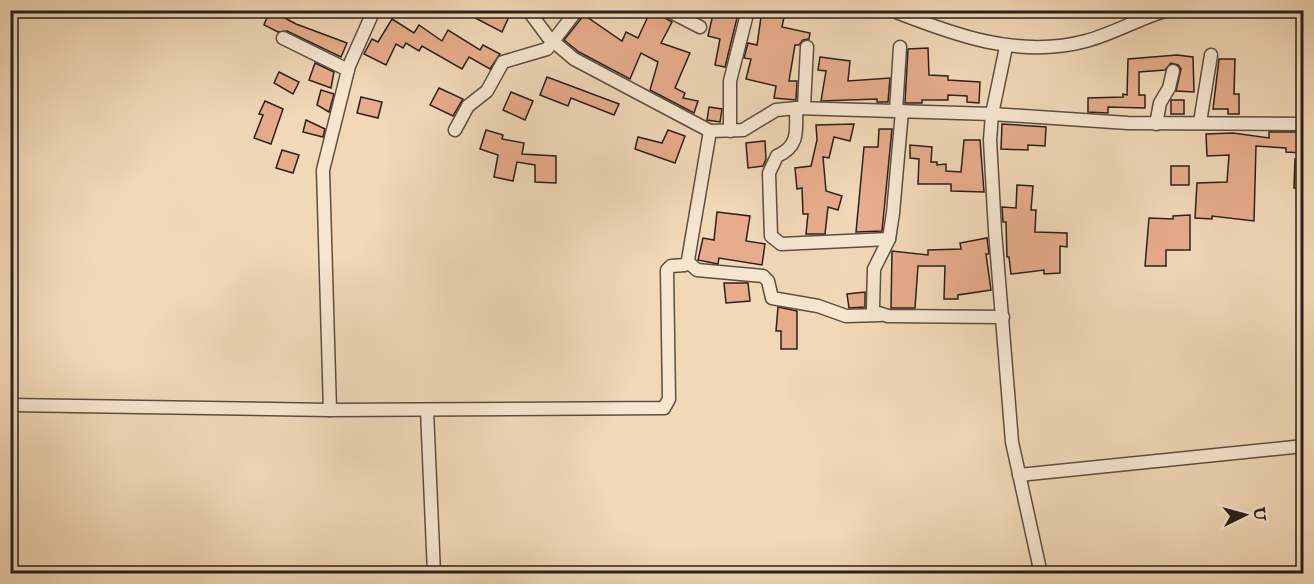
<svg xmlns="http://www.w3.org/2000/svg" width="1314" height="584" viewBox="0 0 1314 584" font-family="'IM FELL English',serif">
<style>
.building{fill:#e7ac8c;stroke:#2b201a;stroke-width:1.5}
.lines{fill:none;stroke-linecap:round;stroke-linejoin:round}
.minor-casing{stroke:#5c4e41;stroke-width:15}
.minor{stroke:#f6e6d0;stroke-width:12}
</style>
<rect width="100%" height="100%" fill="#f1d8b7"/>
<filter id="stains"><feTurbulence type="fractalNoise" baseFrequency=".00333" numOctaves="4"/><feColorMatrix values="0 0 0 0 .2 0 0 0 0 .09 0 0 0 0 .02 0 0 0 .5 -.17"/></filter>
<radialGradient id="worn" r=".72"><stop offset=".6" stop-color="#630" stop-opacity="0"/><stop offset="1" stop-color="#630" stop-opacity=".3"/></radialGradient>
<g class="building">
<path d="M270,10L296,24L347,43L341,57L287,31L278,32L264,25Z"/>
<path d="M460,10H512L502,32Z"/>
<path d="M651,10H659L663,17L672,22L661,43L690,53L675,88L685,93L683,98L698,101L694,113L650,90L658,62L641,53L630,79L579,52L564,40L584,15L622,41L626,32L638,38Z"/>
<path d="M714,10H739L725,67L715,65L720,39L708,36Z"/>
<path d="M762,10H773L772,15L784,17L782,27L810,33L809,39L803,40L799,45H795L789,81H797L796,100L774,98L776,86L746,79L751,59L744,58L748,43L757,45Z"/>
<path d="M392,19L414,33L419,25L442,41L448,30L480,50L483,45L500,54L490,69L469,57L462,69L422,46L419,51L406,43L403,48L396,44L386,65L364,54L372,39L378,42Z"/>
<path d="M928,48L929,75L948,76V80L980,82L979,103L967,102V96L948,95V100H922V103H905L908,49Z"/>
<path d="M1177,55L1193,57L1194,92L1176,91L1181,69L1178,65L1171,63L1165,70L1139,72V95H1145V108L1108,107V113L1088,112V98L1123,97V94L1127,95L1128,59Z"/>
<path d="M820,57L850,61L848,81L890,78L888,102H877V99L821,101L826,71L818,70Z"/>
<path d="M1219,59H1235L1234,94H1239V114H1228V109H1213Z"/>
<path d="M315,63L334,72L331,88L309,80Z"/>
<path d="M279,72L299,82L293,94L274,83Z"/>
<path d="M547,77L619,104L614,115L571,98L568,106L540,95Z"/>
<path d="M439,88L463,99L453,116L430,105Z"/>
<path d="M321,90L334,94L329,112L317,105Z"/>
<path d="M511,92L533,101L525,120L503,110Z"/>
<path d="M361,97L382,102L378,118L357,113Z"/>
<rect x="1171" y="100" width="13" height="14"/>
<path d="M265,101L283,109L271,144L254,138L263,115L259,114Z"/>
<path d="M709,107L722,109L720,122L707,120Z"/>
<path d="M306,120L325,129L323,137L303,132Z"/>
<path d="M854,124L850,141L834,137L829,158L823,157L826,191L842,196L838,210L828,207L825,234H806L808,214H803L802,188L797,189L795,168L811,166L817,140L816,125Z"/>
<path d="M1002,124L1046,127L1045,146L1028,145V150L1001,149Z"/>
<path d="M879,129H892L882,231L856,232L864,147H878Z"/>
<path d="M486,130L503,135L502,139L524,143L522,154L556,156V183L535,182V165L517,162L513,181L494,177L498,155L480,149Z"/>
<path d="M668,130L685,136L675,163L635,149L638,137L662,143Z"/>
<path d="M1269,132H1304V153L1286,152V148L1256,146L1254,221L1212,216V219L1195,218L1197,183L1227,182L1229,155L1207,156L1206,134L1233,133L1269,138Z"/>
<path d="M964,140H980L984,192L951,191V184H918L919,159L910,158V145L932,147L931,162H937V165L946,164V171L961,172Z"/>
<path d="M765,141L766,159L763,166L748,168L746,143Z"/>
<path d="M282,150L299,155L293,173L276,168Z"/>
<path d="M1295,159H1304V188H1294Z"/>
<rect x="1171" y="166" width="18" height="19"/>
<path d="M1017,185L1033,186L1031,210H1036L1035,232L1067,233V247L1060,246V273L1044,274V270L1011,274L1009,257H1007L1006,222H1003L1002,207L1016,208Z"/>
<path d="M717,212L750,216L746,241L765,244L762,265L719,258L718,264L698,260L703,238L714,240Z"/>
<path d="M1190,215V250H1166V266H1145L1149,218L1173,219V216Z"/>
<path d="M987,238L989,254H986L991,290L958,295V299H944L945,266H918L915,308H891L892,251L928,255V250L961,249L960,243Z"/>
<path d="M724,283H748L750,301L726,303Z"/>
<path d="M865,292V307L849,308L847,294Z"/>
<path d="M778,307L797,311V349H781V331H776Z"/>
</g>
<g class="lines">
<g class="minor-casing">
<g id="minor">
<path d="M528,10L548,37L574,59L710,131L743,130L776,110L796,108L992,114L1006,47"/>
<path d="M667,10L700,27"/>
<path d="M891,10C954,35 1019,59 1086,41C1115,33 1140,18 1168,10"/>
<path d="M283,38L348,70"/>
<path d="M804,107L807,47"/>
<path d="M796,108C796,130 800,146 777,156L769,173L771,236L781,244L889,239"/>
<path d="M896,111L900,47"/>
<path d="M902,111L893,213L889,239L874,269L873,308L875,312L888,316L1003,317"/>
<path d="M1200,122L1211,55"/>
<path d="M1156,124L1160,103L1169,88L1173,71"/>
<path d="M455,130L468,106L487,91L503,62L547,49L577,10"/>
<path d="M730,131V81L748,10"/>
<path d="M688,262L697,270L763,276L768,281L772,298L818,306L846,316L880,315"/>
<path d="M10,405L330,410L323,170L349,66L374,10"/>
<path d="M330,410L664,408L669,399L667,270L671,266L685,265L688,260L710,131"/>
<path d="M427,410L434,574"/>
<path d="M1019,475L1304,446"/>
<path d="M1041,574L1012,442L995,231L990,140L992,114L1128,123L1304,124"/>
</g>
</g>
<use href="#minor" class="minor"/>
</g>
<rect width="1314" height="584" fill="none" stroke="#f1d8b7" stroke-width="36"/>
<rect x="12" y="12" width="1290" height="560" fill="none" stroke="#2b201a" stroke-width="3"/>
<rect x="18" y="18" width="1278" height="548" fill="none" stroke="#2b201a" stroke-width="1.5"/>
<g transform="translate(1245 515) rotate(85)" stroke="#f6e6d0" stroke-width="4.5" paint-order="stroke">
<path d="M0-4.5L10 22L0 15L-10 22Z" fill="#2b201a"/>
<text y="-9" font-size="16" font-weight="bold" text-anchor="middle" fill="#2b201a">U</text>
</g>
<rect width="100%" height="100%" filter="url(#stains)"/>
<rect width="100%" height="100%" fill="url(#worn)"/>
</svg>
